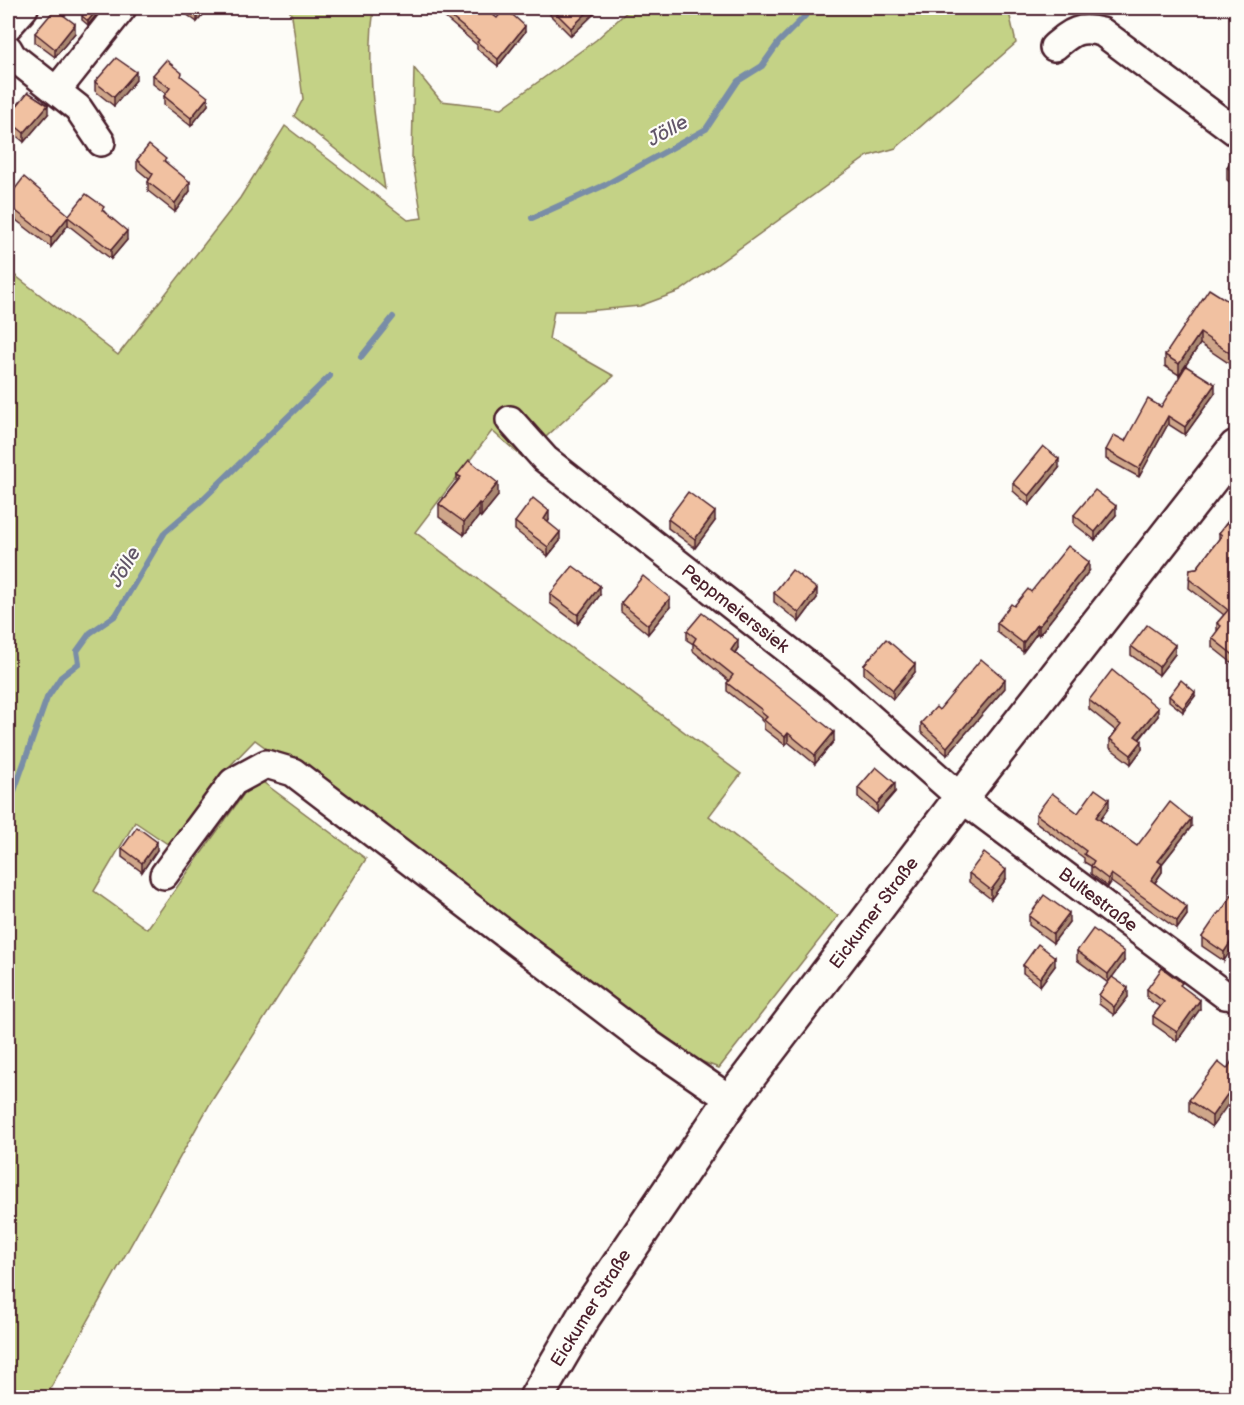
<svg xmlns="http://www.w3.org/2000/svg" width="1244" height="1405" viewBox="0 0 1244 1405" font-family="'Balsamiq Sans',sans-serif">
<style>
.green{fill:#c4d286;stroke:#877858;stroke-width:1.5}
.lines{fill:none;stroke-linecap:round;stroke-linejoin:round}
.stream{stroke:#798da7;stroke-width:6}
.minor-casing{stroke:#4a1f2b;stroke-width:32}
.major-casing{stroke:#4a1f2b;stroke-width:38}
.minor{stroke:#fdfcf7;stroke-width:27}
.major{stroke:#fdfcf7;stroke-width:33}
.wall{fill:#cfa68a;stroke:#4a1f2b;stroke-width:1.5}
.shaded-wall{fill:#a98771;stroke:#4a1f2b;stroke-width:1.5}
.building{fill:#f1c1a1;stroke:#4a1f2b;stroke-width:1.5}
.labels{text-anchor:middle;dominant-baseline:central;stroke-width:4.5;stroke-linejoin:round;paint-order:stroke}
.street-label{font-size:18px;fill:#4a1f2b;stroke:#fdfcf7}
.water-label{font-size:20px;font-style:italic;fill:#625669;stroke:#fdfcf7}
</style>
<rect width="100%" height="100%" fill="#fdfcf7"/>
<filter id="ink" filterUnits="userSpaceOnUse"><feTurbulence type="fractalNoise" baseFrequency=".0167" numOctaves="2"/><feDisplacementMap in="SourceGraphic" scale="12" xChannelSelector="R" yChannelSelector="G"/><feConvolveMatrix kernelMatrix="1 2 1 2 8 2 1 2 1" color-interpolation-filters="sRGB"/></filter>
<g filter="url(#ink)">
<g class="green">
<path d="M288,8H374C365,68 376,129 385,189L294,116L303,99L292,16Z"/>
<path d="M631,8H1008L1016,43L896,148L868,156L680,291L640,306L586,311H554L549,339L614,376L547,436L532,465L492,431L415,532L741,774L709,816L838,916L719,1068L687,1056L255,740L223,773L172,847L135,822L94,891L147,929L256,777L366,859L211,1102L50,1389L64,1397H8V270L118,355L240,198L285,126L408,220L422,218L412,157L414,68L441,101L502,108L596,40Z"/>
</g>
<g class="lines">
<g class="stream">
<path d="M532,218L605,185L706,129L738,81L762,66L779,42L813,8"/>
<path d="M361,357L393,317"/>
<path d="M8,808L47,698L61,677L79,663L77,651L90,633L116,615L165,532L201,501L330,376"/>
</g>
<g class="minor-casing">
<g id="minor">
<path d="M8,26L24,8"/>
<path d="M1054,47C1072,32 1078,26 1102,32L1236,132"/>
<path d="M8,49L12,56L78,108L101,142"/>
<path d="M57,90L122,8"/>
<path d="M510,420L545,459L838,689L961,798L1225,995L1236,996"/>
<path d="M164,875L233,782L266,764L293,772L651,1045L731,1100"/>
</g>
</g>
<g class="major-casing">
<path id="major" d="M536,1398L584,1316L731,1100L961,798L1236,447"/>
</g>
<use href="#minor" class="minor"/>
<use href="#major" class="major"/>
</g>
<g class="wall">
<path d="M178,8H209L197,22Z"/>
<path d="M437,8H484L497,18L525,32L498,66L477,49V45L437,11Z"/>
<path d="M550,8H596V12L571,36L550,15Z"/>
<path d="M98,13L88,25L82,20V16Z"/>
<path d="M35,33H75L55,57L35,42Z"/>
<path d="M153,75L182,77L208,105L191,126L164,105V96L166,94L153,84Z"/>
<path d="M136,80L114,106L95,91V82Z"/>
<path d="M48,114L24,142L8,129V117Z"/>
<path d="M1236,154V187L1227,180V167Z"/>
<path d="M137,160L166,162L190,191L175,212L148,191V182L149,179L137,169Z"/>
<path d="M8,198L69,215L104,211L127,240L111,259L68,225L51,247L8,214Z"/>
<path d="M1236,289V368L1200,344L1179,375L1165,366V355L1228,301Z"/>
<path d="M1215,393L1185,435L1168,424L1139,477L1106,459V450L1125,441L1161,407Z"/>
<path d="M1059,468L1029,505L1013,491V483Z"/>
<path d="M457,475L498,496L481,517L479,516L464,535L439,517V504L457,481Z"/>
<path d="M1236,511V666L1212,647V638L1217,632V623L1224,615L1189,588L1190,569L1197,568L1219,539V533Z"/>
<path d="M1074,515H1116L1095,540L1074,524Z"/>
<path d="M668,519L715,521L695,548L668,528Z"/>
<path d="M549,520L548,523L560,541L548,556L515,530V522Z"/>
<path d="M1089,571L1039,635L1037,633L1023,652L997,632V623L1031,592Z"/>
<path d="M774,593L817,598L799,622L774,602Z"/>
<path d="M550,594L600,595L578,624L550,603Z"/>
<path d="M621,603L670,607L648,634L621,612Z"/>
<path d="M687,631L738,648L735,653L834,741L815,764L788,742L785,745L764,729V723L761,720V718L727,691V683L729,681L693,651V644L687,640Z"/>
<path d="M1131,646L1175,654L1159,675L1131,655Z"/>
<path d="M864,665L915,672L893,699L864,674Z"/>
<path d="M1005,688L947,755L921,732V723Z"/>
<path d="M1169,696H1195L1183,712L1169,701Z"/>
<path d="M1089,700L1158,716L1140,739L1142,749L1131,764L1110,748V739L1116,731L1089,709Z"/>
<path d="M858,788L895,792L877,813L858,797Z"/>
<path d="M1109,807L1100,820L1137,846L1191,827L1162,864V872L1155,883L1187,915L1177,929L1111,882L1108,887L1091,874V866L1084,862V858L1036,822V814L1078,813Z"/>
<path d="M122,848L157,850L142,872L122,857Z"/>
<path d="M969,873L1006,879L991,899L969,882Z"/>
<path d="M1236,889L1224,961L1202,946V937L1221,912Z"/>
<path d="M1029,916L1069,922L1053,943L1029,925Z"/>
<path d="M1077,951L1124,961L1112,977L1128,997L1114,1015L1099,1004V995L1108,983L1077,960Z"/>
<path d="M1023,965L1055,966L1040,986L1023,973Z"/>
<path d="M1182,987L1200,1009L1177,1041L1153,1024V1016L1160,1007L1147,998V989Z"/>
<path d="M1227,1069L1212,1127L1189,1111V1100Z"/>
</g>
<g class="shaded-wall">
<path d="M98,8V13L88,25V21Z"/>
<path d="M202,8H209L197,22V13Z"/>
<path d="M592,8H596V12L571,36V28Z"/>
<path d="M75,24V33L55,57V49Z"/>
<path d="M525,26V32L498,66V59Z"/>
<path d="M136,72V80L114,106V97Z"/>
<path d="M208,97V105L191,126V118Z"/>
<path d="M48,105V114L24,142V133Z"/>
<path d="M190,182V191L175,212V203Z"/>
<path d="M68,217V225L51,247V238Z"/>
<path d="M127,231V240L111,259V250Z"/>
<path d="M1200,333V344L1179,375V364Z"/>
<path d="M1215,384V393L1185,435V427Z"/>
<path d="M1168,416V424L1139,477V469Z"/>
<path d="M1059,459V468L1029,505V496Z"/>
<path d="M498,483V496L481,517V504Z"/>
<path d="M479,503V516L464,535V522Z"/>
<path d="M1116,506V515L1095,540V532Z"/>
<path d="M549,511V520L544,528V519Z"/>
<path d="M715,512V521L695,548V539Z"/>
<path d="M560,532V541L548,556V547Z"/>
<path d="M1089,562V571L1039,635V626Z"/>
<path d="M600,586V595L578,624V615Z"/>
<path d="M817,589V598L799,622V613Z"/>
<path d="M670,598V607L648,634V625Z"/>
<path d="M1037,624V633L1023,652V643Z"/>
<path d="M738,640V648L731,658V650Z"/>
<path d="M1175,645V654L1159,675V667Z"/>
<path d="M915,664V672L893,699V690Z"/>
<path d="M1005,679V688L947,755V747Z"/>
<path d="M1195,692V696L1183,712V708Z"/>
<path d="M1158,708V716L1135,744V736Z"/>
<path d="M834,732V741L815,764V755Z"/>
<path d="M788,733V742L785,745V737Z"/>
<path d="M1142,741V749L1131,764V755Z"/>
<path d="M895,783V792L877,813V804Z"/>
<path d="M1109,799V807L1096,825V817Z"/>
<path d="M1191,819V827L1158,869V861Z"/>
<path d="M157,842V850L142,872V863Z"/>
<path d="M1162,864V872L1151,888V880Z"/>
<path d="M1006,870V879L991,899V890Z"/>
<path d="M1111,874V882L1108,887V879Z"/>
<path d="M1187,907V915L1177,929V921Z"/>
<path d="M1069,913V922L1053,943V934Z"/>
<path d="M1236,934V942L1224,961V952Z"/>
<path d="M1124,952V961L1108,983V974Z"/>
<path d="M1055,957V966L1040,986V978Z"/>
<path d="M1128,988V997L1114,1015V1007Z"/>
<path d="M1200,1000V1009L1177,1041V1032Z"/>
<path d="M1236,1082V1093L1212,1127V1116Z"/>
</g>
<g class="building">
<path d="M88,8H98L88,21L82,16Z"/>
<path d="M189,8H202L197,13Z"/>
<path d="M440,8H484L497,18L505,8L525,26L498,59L477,42L479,40Z"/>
<path d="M551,8H592L571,28Z"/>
<path d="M55,9L75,24L55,49L35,33Z"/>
<path d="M116,58L136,72L114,97L95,82Z"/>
<path d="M166,60L182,73L181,76L208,97L191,118L164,96L170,88L153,75Z"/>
<path d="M28,92L48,105L24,133L8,120V117Z"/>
<path d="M149,145L166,159L164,161L190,182L175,203L148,182L153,174L137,160Z"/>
<path d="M1236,154V174L1227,167Z"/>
<path d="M24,177L69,215L86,194L104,207L102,210L127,231L111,250L68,217L51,238L8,205V198Z"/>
<path d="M1209,289L1228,301L1236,289V357L1200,333L1179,364L1165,355Z"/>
<path d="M1186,366L1215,384L1185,427L1168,416L1139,469L1106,450L1114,435L1125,441L1148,399L1161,407Z"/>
<path d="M1043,446L1059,459L1029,496L1013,483Z"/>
<path d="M469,460L498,483L481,504L479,503L464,522L439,504L461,477L457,475Z"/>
<path d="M1095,490L1116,506L1095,532L1074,515Z"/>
<path d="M688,492L715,512L695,539L668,519Z"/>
<path d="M533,498L549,511L544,519L560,532L548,547L515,522Z"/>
<path d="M1236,511V657L1212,638L1221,626L1217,623L1228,610L1189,579L1190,569L1197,568L1222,535L1219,533Z"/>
<path d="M1068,546L1089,562L1039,626L1037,624L1023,643L997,623L1011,604L1014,606L1028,589L1031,592Z"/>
<path d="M573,566L600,586L578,615L550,594Z"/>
<path d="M792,570L817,589L799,613L774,593Z"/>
<path d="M643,576L670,598L648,625L621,603Z"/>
<path d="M702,613L738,640L731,650L834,732L815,755L788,733L785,737L764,720L767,717L761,712L762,710L727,683L733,675L693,643L696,638L687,631Z"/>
<path d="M1147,625L1175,645L1159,667L1131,646Z"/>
<path d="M886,639L915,664L893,690L864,665Z"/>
<path d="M981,659L1005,679L947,747L921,723L936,707L939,710Z"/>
<path d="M1112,670L1158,708L1135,736L1142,741L1131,755L1110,739L1121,725L1089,700Z"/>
<path d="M1181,680L1195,692L1183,708L1169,696Z"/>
<path d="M876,767L895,783L877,804L858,788Z"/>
<path d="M1095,789L1109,799L1096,817L1137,846L1170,802L1191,819L1158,861L1162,864L1151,880L1187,907L1177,921L1111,874L1108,879L1091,866L1094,861L1084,854L1086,851L1036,814L1052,793L1078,813Z"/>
<path d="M137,827L157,842L142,863L122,848Z"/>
<path d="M984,853L1006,870L991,890L969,873Z"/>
<path d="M1236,889V934L1224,952L1202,937L1219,912H1221Z"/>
<path d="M1044,895L1069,913L1053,934L1029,916Z"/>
<path d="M1093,929L1124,952L1108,974L1077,951Z"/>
<path d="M1038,944L1055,957L1040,978L1023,965Z"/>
<path d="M1162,968L1182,983L1180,985L1200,1000L1177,1032L1153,1016L1164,1002L1147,989Z"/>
<path d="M1112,977L1128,988L1114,1007L1099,995Z"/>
<path d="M1236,1055V1082L1212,1116L1189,1100L1218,1062L1227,1069Z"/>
</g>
</g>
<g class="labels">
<g class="street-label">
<text transform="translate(735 609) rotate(38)">Peppmeierssiek</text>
<text transform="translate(1098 900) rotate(37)">Bultestraße</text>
<text transform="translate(874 913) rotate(-53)">Eickumer Straße</text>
<text transform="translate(591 1308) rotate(-58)">Eickumer Straße</text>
</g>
<g class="water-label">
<text transform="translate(668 131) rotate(-29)">Jölle</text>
<text transform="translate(125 567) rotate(-59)">Jölle</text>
</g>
</g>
<rect width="1244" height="1405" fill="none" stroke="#fdfcf7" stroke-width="30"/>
<rect x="15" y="15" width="1214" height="1375" fill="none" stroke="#4a1f2b" stroke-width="2" filter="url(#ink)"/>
</svg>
